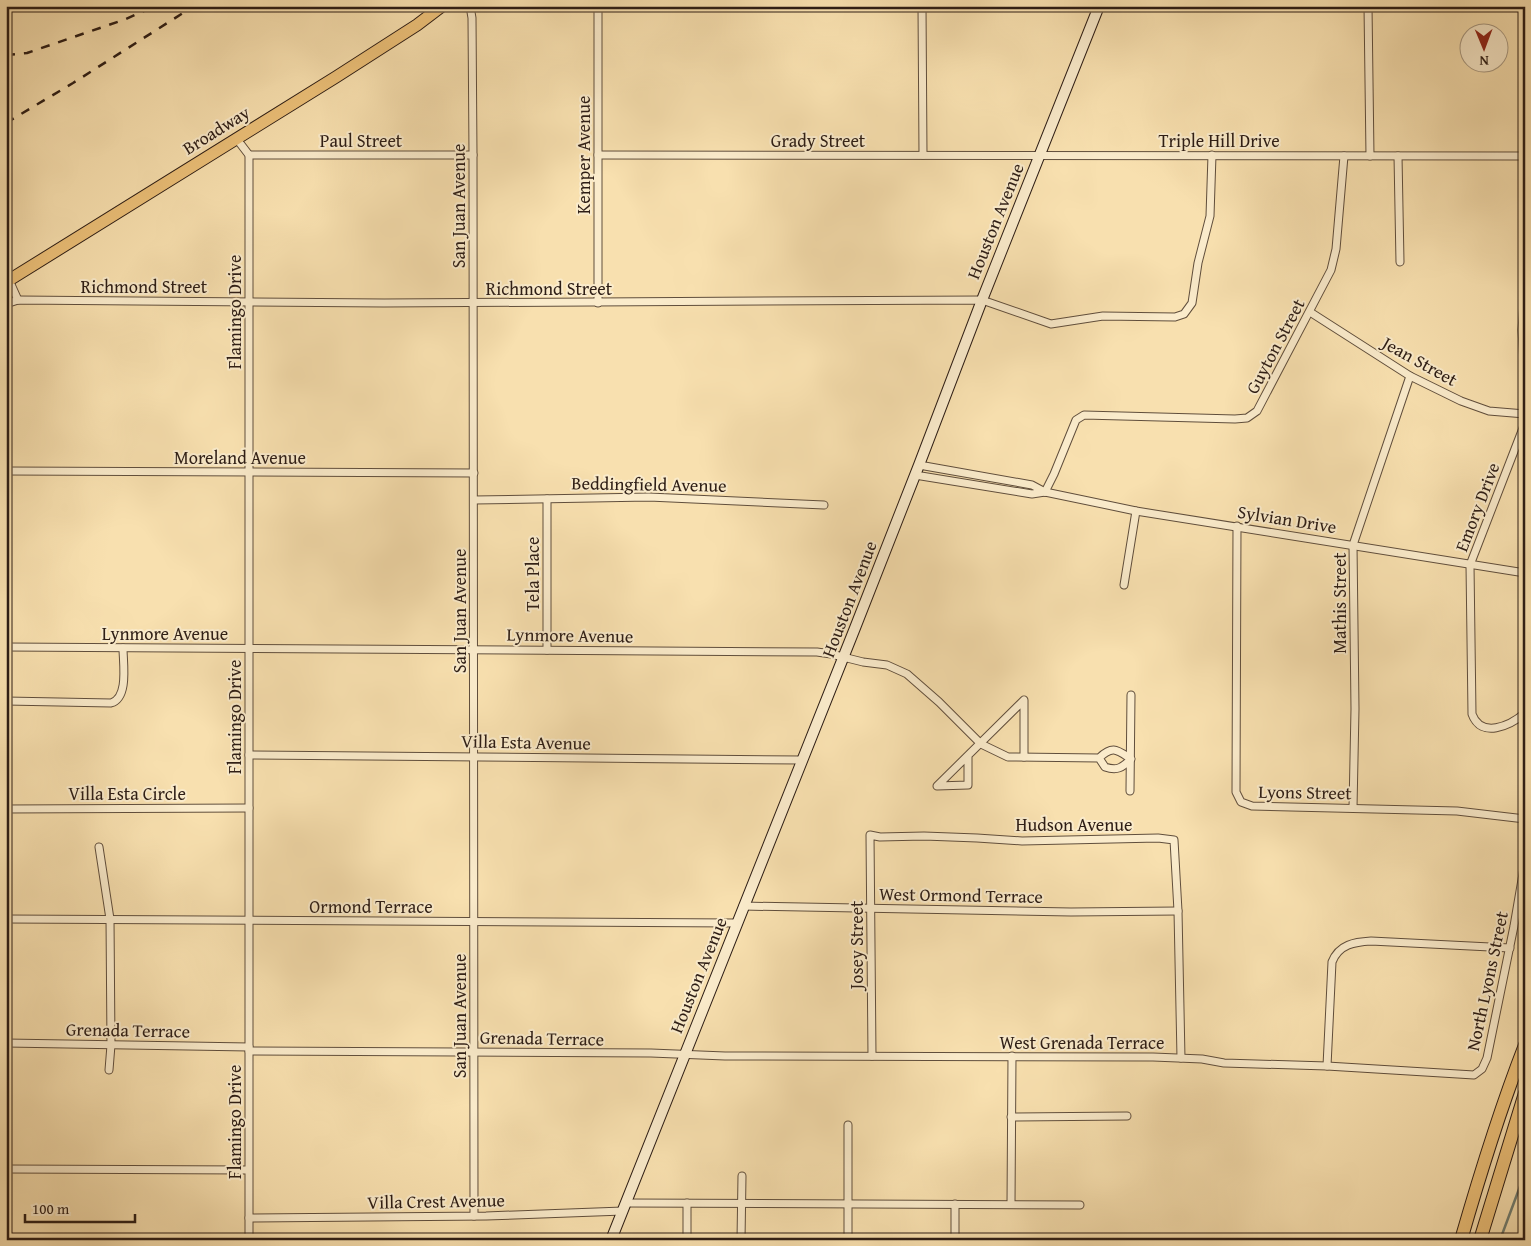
<svg xmlns="http://www.w3.org/2000/svg" width="1531" height="1246" viewBox="0 0 1531 1246" font-family="'Gentium Book Plus',serif">
<style>
.lines{fill:none;stroke-linecap:round;stroke-linejoin:round}
.stream{stroke:#707d71;stroke-width:2.5}
.street-casing{stroke:#604e3c;stroke-width:9}
.secondary-casing{stroke:#2d1d15;stroke-width:12}
.primary-casing{stroke:#2d1d15;stroke-width:13}
.highway-casing{stroke:#2d1d15;stroke-width:14}
.street{stroke:#faebcb;stroke-width:7}
.secondary{stroke:#faebcb;stroke-width:10}
.primary{stroke:#ecc078;stroke-width:11}
.highway{stroke:#ecc078;stroke-width:12}
.rail{stroke:#2d1d15;stroke-width:2.5;stroke-dasharray:9 9;stroke-linecap:butt}
.labels{text-anchor:middle;dominant-baseline:central;stroke-width:4;stroke-linejoin:round;paint-order:stroke}
.street-label{font-size:18px;fill:#2d1d15;stroke:#faebcb}
</style>
<rect width="100%" height="100%" fill="#f8e0af"/>
<filter id="stains"><feTurbulence type="fractalNoise" baseFrequency=".004" numOctaves="4"/><feColorMatrix values="0 0 0 0 .2 0 0 0 0 .09 0 0 0 0 .02 0 0 0 .5 -.17"/></filter>
<radialGradient id="worn" r=".72"><stop offset=".6" stop-color="#630" stop-opacity="0"/><stop offset="1" stop-color="#630" stop-opacity=".3"/></radialGradient>
<g class="lines">
<path class="stream" d="M1500,1240L1525,1173"/>
<g class="street-casing">
<g id="street">
<path d="M470,6L472,18L473,155L474,1216"/>
<path d="M598,6V303"/>
<path d="M922,6L923,155"/>
<path d="M1368,6L1370,156"/>
<path d="M236,138L249,155V1240"/>
<path d="M249,155H473"/>
<path d="M598,155L1525,156"/>
<path d="M1398,156L1400,262"/>
<path d="M9,280L18,300"/>
<path d="M1525,288L1522,330L1525,380"/>
<path d="M6,304L18,300L384,303L982,300L1051,324L1103,316L1175,317L1184,314L1192,303L1198,263L1210,216L1212,155"/>
<path d="M1310,312L1410,376L1461,401L1489,411L1525,414"/>
<path d="M1525,423L1470,565L1472,714C1481,739 1510,726 1525,713"/>
<path d="M919,465L1032,485L1045,492L1136,511L1525,573"/>
<path d="M6,471L474,473"/>
<path d="M915,475L1032,494L1045,492"/>
<path d="M1045,492L1054,474L1076,420L1084,415L1235,419L1247,418L1257,411L1331,270L1336,249L1344,156"/>
<path d="M474,500L649,497L824,505"/>
<path d="M1237,526L1236,792L1241,802L1252,806L1457,811L1525,819"/>
<path d="M1124,585L1136,511"/>
<path d="M6,647L817,652L831,654L863,662L887,665L907,674L939,702L981,744L1008,757L1099,758C1113,745 1117,750 1131,759C1122,768 1117,771 1105,767L1099,758"/>
<path d="M547,650V499"/>
<path d="M6,701L111,703C129,698 123,663 123,648"/>
<path d="M249,755L802,760"/>
<path d="M968,756V785L937,786L1024,700V757"/>
<path d="M1130,791L1131,695"/>
<path d="M1353,808L1355,709L1353,545L1410,376"/>
<path d="M6,809L249,808"/>
<path d="M99,847L110,919L111,1045L109,1070"/>
<path d="M743,906L1071,912L1178,911"/>
<path d="M6,919L736,923"/>
<path d="M6,1043L249,1047"/>
<path d="M249,1051L651,1053L725,1056L1153,1057L1202,1059L1224,1063L1327,1066L1474,1075L1482,1069L1487,1058L1514,926L1525,862"/>
<path d="M872,1056L870,835L880,837L924,836L977,838L1022,841L1158,838L1174,840L1178,911L1181,1058"/>
<path d="M1327,1066L1332,962C1339,944 1355,942 1371,941L1510,948"/>
<path d="M1011,1117L1127,1116"/>
<path d="M6,1169L248,1170"/>
<path d="M626,1203L1080,1205"/>
<path d="M1011,1204L1012,1056"/>
<path d="M249,1218L486,1216L623,1211"/>
<path d="M687,1240V1203"/>
<path d="M741,1240L742,1176"/>
<path d="M848,1240V1125"/>
<path d="M955,1240V1204"/>
</g>
</g>
<g class="secondary-casing">
<path id="secondary" d="M611,1240L855,628L919,465L982,300L1099,6"/>
</g>
<g class="primary-casing">
<path id="primary" d="M6,282L336,77L417,25L442,6"/>
</g>
<g class="highway-casing">
<g id="highway">
<path d="M1461,1240C1480,1174 1500,1109 1525,1045"/>
<path d="M1480,1240L1525,1093"/>
</g>
</g>
<use href="#street" class="street"/>
<use href="#secondary" class="secondary"/>
<use href="#primary" class="primary"/>
<use href="#highway" class="highway"/>
<g class="rail">
<path d="M6,55L27,53L126,19L155,6"/>
<path d="M6,123L73,83L194,6"/>
</g>
</g>
<g class="labels">
<g class="street-label">
<text transform="translate(216 130) rotate(-32)">Broadway</text>
<text x="361" y="140">Paul Street</text>
<text x="818" y="140">Grady Street</text>
<text x="1219" y="140">Triple Hill Drive</text>
<text transform="translate(583 155) rotate(-90)">Kemper Avenue</text>
<text transform="translate(458 206) rotate(-90)">San Juan Avenue</text>
<text transform="translate(995 221) rotate(-68)">Houston Avenue</text>
<text x="144" y="286">Richmond Street</text>
<text x="549" y="288">Richmond Street</text>
<text transform="translate(234 312) rotate(-90)">Flamingo Drive</text>
<text transform="translate(1275 346) rotate(-62)">Guyton Street</text>
<text transform="translate(1420 361) rotate(29)">Jean Street</text>
<text x="240" y="457">Moreland Avenue</text>
<text transform="translate(649 484) rotate(1)">Beddingfield Avenue</text>
<text transform="translate(1477 507) rotate(-69)">Emory Drive</text>
<text transform="translate(1287 519) rotate(9)">Sylvian Drive</text>
<text transform="translate(532 574) rotate(-90)">Tela Place</text>
<text transform="translate(849 599) rotate(-69)">Houston Avenue</text>
<text transform="translate(1339 603) rotate(-90)">Mathis Street</text>
<text transform="translate(459 611) rotate(-90)">San Juan Avenue</text>
<text x="165" y="633">Lynmore Avenue</text>
<text transform="translate(570 635) rotate(1)">Lynmore Avenue</text>
<text transform="translate(234 717) rotate(-90)">Flamingo Drive</text>
<text transform="translate(526 742) rotate(1)">Villa Esta Avenue</text>
<text transform="translate(1305 792) rotate(1)">Lyons Street</text>
<text x="127" y="793">Villa Esta Circle</text>
<text x="1074" y="824">Hudson Avenue</text>
<text transform="translate(961 895) rotate(1)">West Ormond Terrace</text>
<text x="371" y="906">Ormond Terrace</text>
<text transform="translate(856 945) rotate(-90)">Josey Street</text>
<text transform="translate(698 975) rotate(-68)">Houston Avenue</text>
<text transform="translate(1487 981) rotate(-78)">North Lyons Street</text>
<text transform="translate(459 1016) rotate(-90)">San Juan Avenue</text>
<text transform="translate(128 1030) rotate(1)">Grenada Terrace</text>
<text transform="translate(542 1038) rotate(1)">Grenada Terrace</text>
<text x="1082" y="1042">West Grenada Terrace</text>
<text transform="translate(234 1122) rotate(-90)">Flamingo Drive</text>
<text transform="translate(436 1201) rotate(-1)">Villa Crest Avenue</text>
</g>
</g>
<rect width="1531" height="1246" fill="none" stroke="#f8e0af" stroke-width="25"/>
<rect x="8" y="8" width="1516" height="1231" fill="none" stroke="#2d1d15" stroke-width="2.5"/>
<rect x="12" y="12" width="1506" height="1221" fill="none" stroke="#2d1d15"/>
<g transform="translate(1484 48) rotate(179)"><circle r="24" fill="#faebcb" stroke="#a89982"/>
<path d="M0-4L9 19L0 12L-9 19Z" fill="#8f2418"/>
<text y="-8" font-size="14" font-weight="bold" text-anchor="middle" fill="#2d1d15">N</text>
</g>
<path d="M25 1214v8h110v-8" fill="none" stroke="#2d1d15" stroke-width="2.5"/>
<text x="32" y="1214" font-size="15" fill="#2d1d15" stroke="#faebcb" stroke-width="4" paint-order="stroke">100 m</text>
<rect width="100%" height="100%" filter="url(#stains)"/>
<rect width="100%" height="100%" fill="url(#worn)"/>
</svg>
